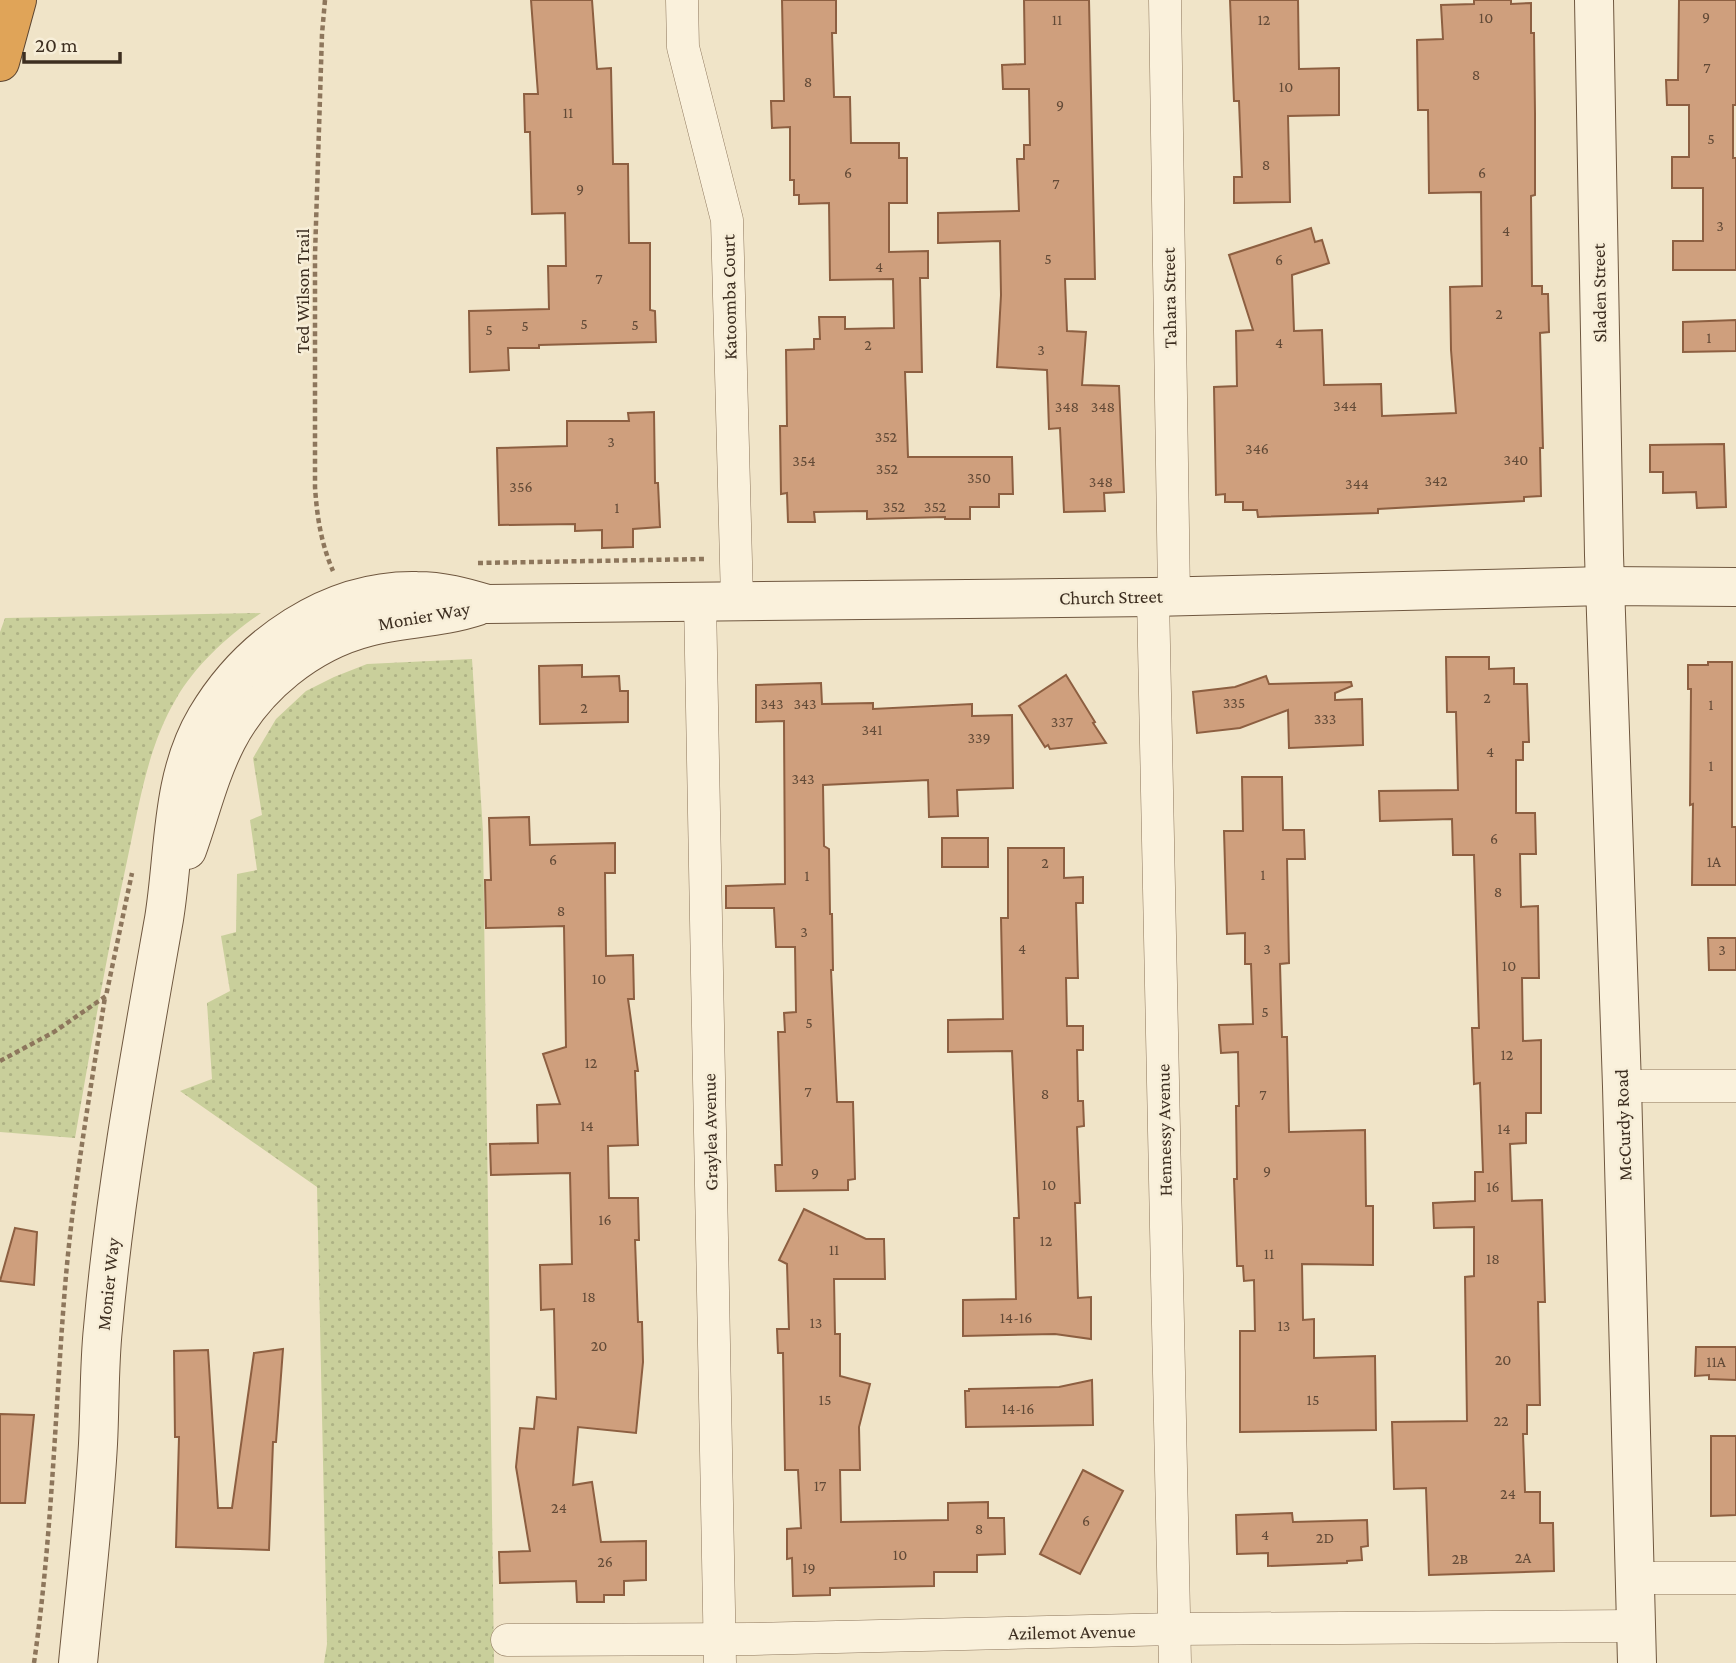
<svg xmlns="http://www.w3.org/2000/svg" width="1736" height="1663" viewBox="0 0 1736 1663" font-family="'Crimson Pro',serif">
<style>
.grass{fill:url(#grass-dots)}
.building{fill:#cf9f7d;stroke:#8d5f41;stroke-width:2}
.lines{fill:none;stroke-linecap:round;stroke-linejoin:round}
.street-casing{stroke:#8d765c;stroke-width:33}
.secondary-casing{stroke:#6f573f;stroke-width:40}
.highway-casing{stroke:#5b4430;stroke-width:40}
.path{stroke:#8d765c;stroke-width:4.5;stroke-dasharray:5 3.5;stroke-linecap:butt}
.street{stroke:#faf1dc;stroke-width:32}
.secondary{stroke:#faf1dc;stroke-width:38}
.highway{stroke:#e0a458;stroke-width:38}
.labels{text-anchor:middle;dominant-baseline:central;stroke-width:5;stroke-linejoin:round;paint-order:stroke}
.number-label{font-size:16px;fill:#624a37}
.street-label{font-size:19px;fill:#3d2e20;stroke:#f7eed8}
</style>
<defs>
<pattern id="grass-dots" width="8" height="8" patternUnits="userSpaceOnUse" patternTransform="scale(1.75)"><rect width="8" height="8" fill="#c9cf9b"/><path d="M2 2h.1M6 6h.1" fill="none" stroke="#aeb285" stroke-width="1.8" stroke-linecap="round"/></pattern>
</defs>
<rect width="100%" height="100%" fill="#f0e4c8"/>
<g class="grass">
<path d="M261,613C229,635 196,664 176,699C147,748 139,806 127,861C107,953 91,1045 75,1138L0,1132V632L5,618Z"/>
<path d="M472,659L483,832L494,1663H324L327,1644L317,1187L180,1091L212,1079L207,1003L230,991L221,936L236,932L237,874L257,870L250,820L262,815L253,758L276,719L306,691L334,677L367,664Z"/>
</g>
<g class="building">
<path d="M531,0H592L597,69L611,68L613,164H628L629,243H650V310L655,311L656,342L539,345V348H508L509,370L470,372L469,311L549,309L548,266H566L565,213L532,214L530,132H525L524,94H538Z"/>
<path d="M782,0H836V33H832L834,97H850L851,143H899V158H907V203H889V252L928,251V278H920L922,372H905L908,457H1012L1013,494H999V507H970V519H945V517L867,519V511L814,512L815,522H788L787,493L781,494L780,426H787L786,350L814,349V339H820L819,317H845V329L894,328L893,279L830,280L829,203L799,204V195H794V180H790V127L772,128L771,101H784Z"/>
<path d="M1024,0H1089L1095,279H1065L1067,331L1086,332L1082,385L1119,386L1124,492L1104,493L1105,511L1064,512L1060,428L1049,429L1047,370L997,367L1001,295L1000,241L938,243V213L1019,211L1017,159H1024V145H1030L1029,89H1003L1002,65L1025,64Z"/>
<path d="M1230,0H1298L1299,69L1339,68V115L1288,116L1290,202L1234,203V177H1242L1239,101H1234Z"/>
<path d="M1474,0H1511V4L1531,3V33H1534L1535,113V195L1531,196L1532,286H1542V294H1548L1549,332L1540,333L1543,448H1540L1541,496L1524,497V501L1378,509V513L1258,517L1257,510H1243V502H1225V494L1216,495L1214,387L1237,386L1236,331L1253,330L1229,255L1311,228L1315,242L1322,240L1329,263L1292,275L1294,331L1322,330L1324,385L1381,384L1382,416L1456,413L1451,350L1450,287L1482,286L1481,192L1429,193L1428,110H1418L1417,40L1443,39L1441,5L1474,4Z"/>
<path d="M1679,0H1736V105H1733V158H1736V270H1673V241H1703V188H1672V157H1689V105H1667L1666,80H1678Z"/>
<path d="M1736,320V351L1683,352V322Z"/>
<path d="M654,412L655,483H658L660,527L633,529V547L602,548V530L575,531V524L499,525L497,448L567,446V421H629L628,413Z"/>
<path d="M1724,444L1726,507L1697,508L1696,492L1663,493V472H1650V445Z"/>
<path d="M1446,657H1489V669L1514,668V684H1527L1529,742H1523V760H1516V813H1535L1536,854H1520L1521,907L1538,906L1539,978H1522L1523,1041L1541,1040V1113H1526V1143L1510,1144L1512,1201L1542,1200L1545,1302H1538L1540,1405H1527V1434H1523L1525,1492H1540V1523H1553L1554,1571L1429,1575L1426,1488L1394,1489L1392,1422L1467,1421L1465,1277L1474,1276V1227L1434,1228L1433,1203L1475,1201V1172H1483L1480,1083L1474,1084L1472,1028H1479L1474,855H1453L1452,819L1380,821L1379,791L1458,790L1456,712H1447Z"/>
<path d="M1708,662H1732V827H1736V885H1692L1693,804L1690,805L1691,689H1688V665H1708Z"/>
<path d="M582,665V677L619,676L620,691H628V722L540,724L539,666Z"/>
<path d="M1066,675L1095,722L1093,723L1106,743L1050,749L1048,745L1045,747L1019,706Z"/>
<path d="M1266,676L1269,684L1351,682L1352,686L1335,693V700L1362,699L1363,745L1289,748L1288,710L1240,728L1197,733L1193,692L1235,687Z"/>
<path d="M821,683L822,704L873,703V709L972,704V716L1012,715L1013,788L957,790L958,816L929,817L928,780L823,785L824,846L829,849L830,914H832L833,970H831L837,1102H853L855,1179L848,1180V1190L776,1191L775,1165H782L778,1032H785L784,1013L796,1012L795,947H776L774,908H726V886L785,884L784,721L756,722V685Z"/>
<path d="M1242,777H1282L1283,830H1304L1305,859H1287L1289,963L1280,964L1282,1037H1287L1289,1132L1365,1130L1366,1206H1373V1265L1302,1264L1303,1320L1314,1319V1358L1375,1356L1376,1430L1240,1432V1331H1255L1254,1280L1244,1281L1243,1266H1237L1234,1179H1237L1236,1106H1239L1238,1052L1221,1053L1219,1025L1253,1024L1251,964H1245V933L1227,934L1224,831H1243Z"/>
<path d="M529,817L530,845L615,843V873H605L606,956L633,955L634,999H628L638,1071H635L638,1145L608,1146L609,1198H638L639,1240H635L638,1322H642L643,1362L636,1433L578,1427L573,1485L592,1482L601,1542L646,1541V1580L624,1581V1595H604V1602H577L576,1581L500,1583L499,1552L530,1551L516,1467L520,1428L534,1429L537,1397L556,1399L554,1309L541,1310L540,1265L572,1264L570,1173L491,1175L490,1144L538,1143L537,1105L560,1104L543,1054L566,1047L564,926L486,928L485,880H491L489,818Z"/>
<rect x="942" y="838" width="46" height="29"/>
<path d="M1008,848H1064V878L1083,877V903H1076L1078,978H1066L1067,1026H1083V1050H1077L1078,1101H1083L1084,1126L1077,1127L1080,1203H1075L1078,1298L1091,1297V1339L1055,1334L963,1336V1300L1016,1299L1014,1218H1019L1012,1051L948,1052V1020L1003,1019L1001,918H1008Z"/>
<path d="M1708,938H1736V970H1709Z"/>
<path d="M804,1209L866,1239H884L885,1279H834L835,1334H840V1376L870,1384L859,1427L860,1470H840L841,1522L948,1520V1503L988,1502V1518H1004L1005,1554L977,1555V1572H934V1586L830,1588V1595L793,1596L792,1558L787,1559V1529L801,1528L798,1470H785L783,1353H778L777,1329H789L787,1264L779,1260Z"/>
<path d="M15,1228L37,1232L34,1285L0,1281Z"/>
<path d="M1696,1347H1736V1380L1709,1379V1375L1695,1376Z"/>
<path d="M283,1349L276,1442H273L269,1550L176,1547L179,1437H175L174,1351L208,1350L218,1508H232L254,1353Z"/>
<path d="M1092,1380L1093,1425L966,1427L965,1391H969V1389L1059,1387Z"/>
<path d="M0,1414L34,1415L25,1503H0Z"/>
<path d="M1711,1436H1736V1515L1711,1516Z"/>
<path d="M1083,1470L1123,1491L1080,1574L1040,1554Z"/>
<path d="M1292,1513L1293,1522L1367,1520L1368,1546L1361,1547L1362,1560L1347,1561V1563L1268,1566V1553L1237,1554L1236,1515Z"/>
</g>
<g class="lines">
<g class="street-casing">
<g id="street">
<path d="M682,0L683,47L727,220L737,600"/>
<path d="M1165,0L1174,596"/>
<path d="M1153,597L1175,1663"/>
<path d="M700,600L720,1663"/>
<path d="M1622,1086H1736"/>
<path d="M1635,1578H1736"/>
<path d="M507,1640L754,1639L1175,1629L1636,1626"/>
</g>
</g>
<g class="secondary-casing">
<g id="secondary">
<path d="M1594,0L1604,555L1622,1086L1637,1663"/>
<path d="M187,850C200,814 209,775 227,740C255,686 309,642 368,627C405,618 442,618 478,606"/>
<path d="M78,1663C85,1590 94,1517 98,1444C100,1406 99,1366 103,1328C115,1190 140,1055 164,919C175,852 170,779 206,718C249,645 330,589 417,591C442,591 464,597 487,604L1153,597L1605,586L1736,587"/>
</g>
</g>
<g class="highway-casing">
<path id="highway" d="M0,62L17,0"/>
</g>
<g class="path">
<path d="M325,0L322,34L315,255V487C317,517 321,543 333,571"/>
<path d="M478,563L704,559"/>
<path d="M0,1061L54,1032L106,996L132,873"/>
<path d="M34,1663C52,1538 55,1412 65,1287C73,1190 90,1093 105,997"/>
</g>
<use href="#street" class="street"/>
<use href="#secondary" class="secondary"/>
<use href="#highway" class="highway"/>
</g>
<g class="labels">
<g class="number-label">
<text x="1706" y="16">9</text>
<text x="1486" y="17">10</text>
<text x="1057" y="19">11</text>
<text x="1264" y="19">12</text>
<text x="1707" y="67">7</text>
<text x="1476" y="74">8</text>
<text x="808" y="81">8</text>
<text x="1286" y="86">10</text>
<text x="1060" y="104">9</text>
<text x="568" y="112">11</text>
<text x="1711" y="138">5</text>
<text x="1266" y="164">8</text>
<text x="848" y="172">6</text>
<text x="1482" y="172">6</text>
<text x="1056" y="183">7</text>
<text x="580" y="188">9</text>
<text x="1720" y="225">3</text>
<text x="1506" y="230">4</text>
<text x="1048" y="258">5</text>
<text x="1279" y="259">6</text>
<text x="879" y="266">4</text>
<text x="599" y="278">7</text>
<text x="1499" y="313">2</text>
<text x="584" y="323">5</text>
<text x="635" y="324">5</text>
<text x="525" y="325">5</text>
<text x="489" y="329">5</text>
<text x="1709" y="337">1</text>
<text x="1279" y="342">4</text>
<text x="868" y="344">2</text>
<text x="1041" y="349">3</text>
<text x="1345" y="405">344</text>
<text x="1067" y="406">348</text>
<text x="1103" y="406">348</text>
<text x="886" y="436">352</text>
<text x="611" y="441">3</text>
<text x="1257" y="448">346</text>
<text x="1516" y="459">340</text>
<text x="804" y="460">354</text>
<text x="887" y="468">352</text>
<text x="979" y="477">350</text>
<text x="1436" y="480">342</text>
<text x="1101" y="481">348</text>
<text x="1357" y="483">344</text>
<text x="521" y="486">356</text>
<text x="894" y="506">352</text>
<text x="935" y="506">352</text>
<text x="617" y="507">1</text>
<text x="1487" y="697">2</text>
<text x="1234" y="702">335</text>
<text x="772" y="703">343</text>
<text x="805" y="703">343</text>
<text x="1711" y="704">1</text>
<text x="584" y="707">2</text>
<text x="1325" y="718">333</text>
<text x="1062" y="721">337</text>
<text x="872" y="729">341</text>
<text x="979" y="737">339</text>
<text x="1490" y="751">4</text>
<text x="1711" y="765">1</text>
<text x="803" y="778">343</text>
<text x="1494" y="838">6</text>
<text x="553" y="859">6</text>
<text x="1714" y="861">1A</text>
<text x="1045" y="862">2</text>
<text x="1263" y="874">1</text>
<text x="807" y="875">1</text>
<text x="1498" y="891">8</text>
<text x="561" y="910">8</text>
<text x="804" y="931">3</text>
<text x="1022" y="948">4</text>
<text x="1267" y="948">3</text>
<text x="1722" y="949">3</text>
<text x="1509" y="965">10</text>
<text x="599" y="978">10</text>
<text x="1265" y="1011">5</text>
<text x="809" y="1022">5</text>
<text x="1507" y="1054">12</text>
<text x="591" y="1062">12</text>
<text x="808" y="1091">7</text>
<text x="1045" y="1093">8</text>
<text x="1263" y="1094">7</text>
<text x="587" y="1125">14</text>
<text x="1504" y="1128">14</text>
<text x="1267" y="1170">9</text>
<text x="815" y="1172">9</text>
<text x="1049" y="1184">10</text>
<text x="1493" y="1186">16</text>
<text x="605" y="1219">16</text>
<text x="1046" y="1240">12</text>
<text x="834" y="1249">11</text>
<text x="1269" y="1253">11</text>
<text x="1493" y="1258">18</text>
<text x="589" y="1296">18</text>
<text x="1016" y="1317">14-16</text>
<text x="816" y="1322">13</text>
<text x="1284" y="1325">13</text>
<text x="599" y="1345">20</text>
<text x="1503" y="1359">20</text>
<text x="1716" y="1361">11A</text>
<text x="825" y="1399">15</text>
<text x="1313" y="1399">15</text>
<text x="1018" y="1408">14-16</text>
<text x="1501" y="1420">22</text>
<text x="820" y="1485">17</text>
<text x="1508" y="1493">24</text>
<text x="559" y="1507">24</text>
<text x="1086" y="1520">6</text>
<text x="979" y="1528">8</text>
<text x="1265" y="1534">4</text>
<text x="1325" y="1537">2D</text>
<text x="900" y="1554">10</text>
<text x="1523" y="1557">2A</text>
<text x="1460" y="1558">2B</text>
<text x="605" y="1561">26</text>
<text x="809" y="1567">19</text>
</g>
<g class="street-label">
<text transform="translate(302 291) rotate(-90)">Ted Wilson Trail</text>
<text transform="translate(1599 293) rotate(-91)">Sladen Street</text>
<text transform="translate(729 297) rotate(-91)">Katoomba Court</text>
<text transform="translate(1169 298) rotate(-91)">Tahara Street</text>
<text transform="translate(1111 597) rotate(-1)">Church Street</text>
<text transform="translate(424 616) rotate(-10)">Monier Way</text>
<text transform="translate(1623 1125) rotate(-92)">McCurdy Road</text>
<text transform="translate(1164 1130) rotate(-91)">Hennessy Avenue</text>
<text transform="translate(710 1132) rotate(-91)">Graylea Avenue</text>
<text transform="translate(108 1284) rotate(-84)">Monier Way</text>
<text transform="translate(1072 1632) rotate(-1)">Azilemot Avenue</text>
</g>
</g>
<path d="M24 52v10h96v-10" fill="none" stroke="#3d2e20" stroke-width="3.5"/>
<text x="35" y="52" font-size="21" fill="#3d2e20" stroke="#f7eed8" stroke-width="5" paint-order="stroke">20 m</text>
</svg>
